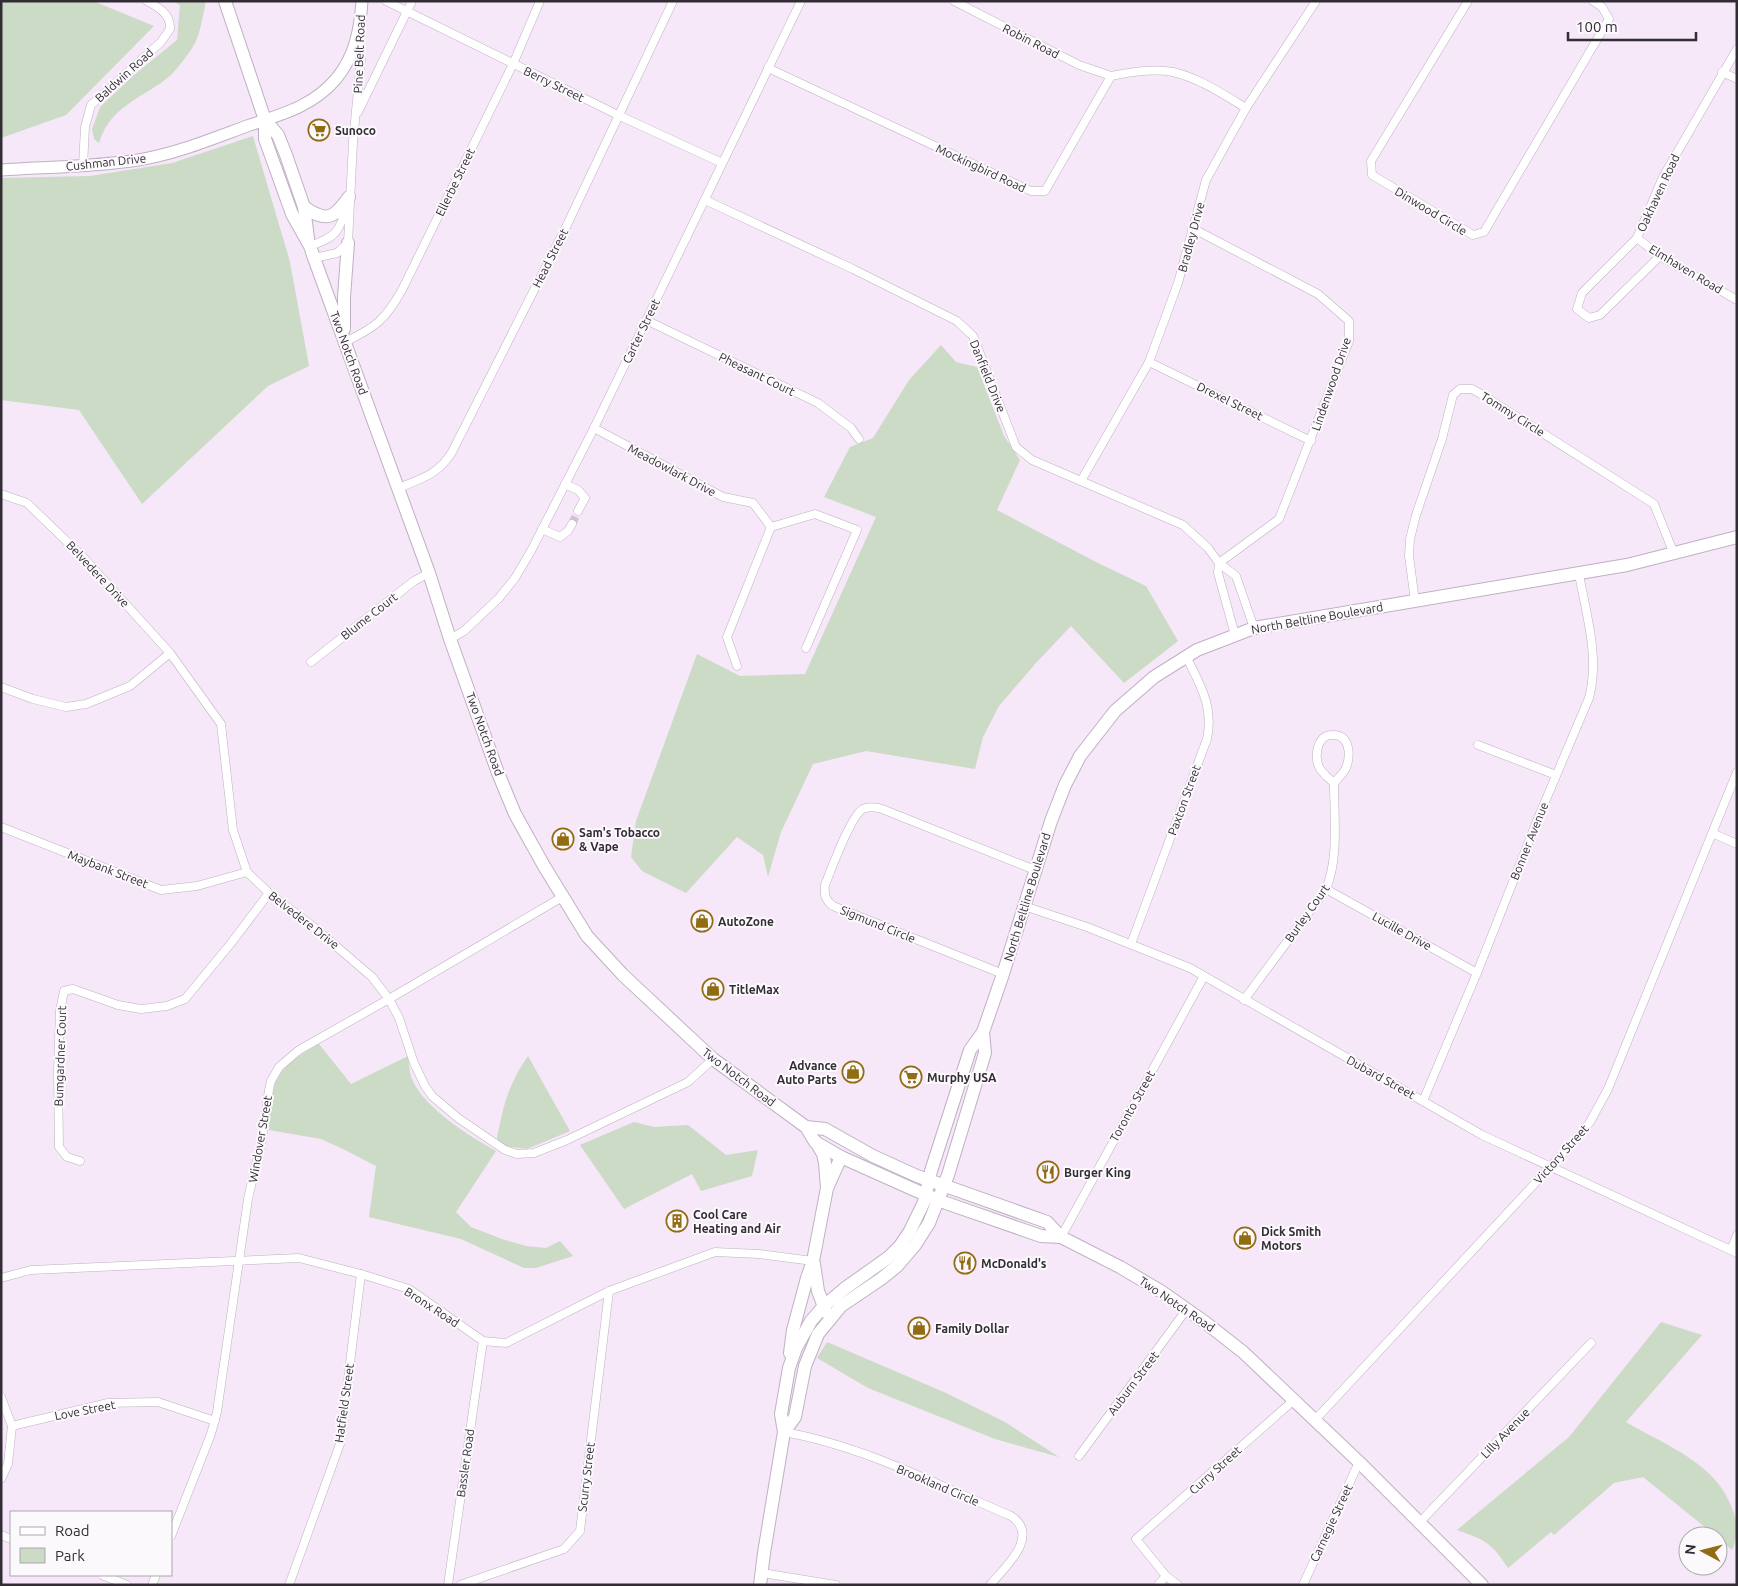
<svg xmlns="http://www.w3.org/2000/svg" width="1738" height="1586" viewBox="0 0 1738 1586" font-family="Ubuntu,sans-serif">
<style>
.green{fill:#cbdbc5}
.lines{fill:none;stroke-linecap:round;stroke-linejoin:round}
.street-tunnel{stroke:#cfc2d2;stroke-width:8;stroke-dasharray:8 4;stroke-linecap:butt}
.street-casing{stroke:#beb1c2;stroke-width:9}
.secondary-casing{stroke:#beb1c2;stroke-width:13}
.primary-casing{stroke:#beb1c2;stroke-width:14}
.street{stroke:#fff;stroke-width:8}
.secondary{stroke:#fff;stroke-width:11}
.primary{stroke:#fff;stroke-width:12}
.labels{text-anchor:middle;dominant-baseline:central;stroke-width:4;stroke-linejoin:round;paint-order:stroke}
.street-label{font-size:12px;fill:#322d34;stroke:#fcf9fd}
.poi-label{font-size:12px;font-weight:bold;fill:#322d34;stroke:#fcf9fd;text-anchor:start}
</style>
<rect width="100%" height="100%" fill="#f6e7f9"/>
<g class="green">
<path d="M1,1H93L154,26L66,115L1,138Z"/>
<path d="M172,1H205V7C202,18 201,30 196,41C193,49 177,69 171,75C143,99 111,104 99,143L94,139L92,129L100,107L134,75L177,40L180,5Z"/>
<path d="M253,136L290,262L309,366L268,386L142,504L79,410L1,400V178L90,176L172,163Z"/>
<path d="M941,345L956,362L977,367L1004,436L1020,460L997,510L1096,562L1146,586L1178,641L1124,683L1071,626L1035,664L999,706L983,737L975,769L866,751L813,764L781,832L768,877L763,855L737,837L686,893L642,871L631,857L636,821L697,654L740,676L805,674L876,517L824,497L850,447L873,438L909,380Z"/>
<path d="M319,1044L351,1084L408,1056C409,1063 409,1072 412,1079C424,1108 469,1136 496,1151L456,1212L471,1227L502,1239L526,1246L546,1248L560,1241L573,1256L536,1268H524L461,1239L369,1217L376,1166L345,1150L321,1139L269,1130C270,1118 271,1089 277,1079C286,1063 303,1053 319,1044Z"/>
<path d="M528,1056L570,1131L527,1149L503,1146L497,1138C503,1106 509,1083 528,1056Z"/>
<path d="M634,1122L654,1127L688,1125L726,1155L758,1150L752,1176L701,1191L692,1174L624,1209L580,1145Z"/>
<path d="M1661,1322L1702,1335L1626,1422C1666,1446 1715,1462 1732,1508C1738,1523 1738,1536 1732,1550L1718,1538V1536H1716L1643,1477L1614,1483L1554,1535L1551,1532L1508,1568C1491,1542 1485,1540 1457,1530L1569,1437Z"/>
<path d="M827,1342L946,1393L1005,1422L1059,1457L995,1439L868,1388L817,1358Z"/>
</g>
<g class="lines">
<path class="street-tunnel" d="M572,524L578,511"/>
<g class="street-casing">
<g id="street">
<path d="M386,1L620,116L722,163"/>
<path d="M954,1L1079,65L1111,76"/>
<path d="M1468,1L1371,161L1372,175L1473,235L1484,232L1609,19L1602,7L1593,1"/>
<path d="M768,68L1031,191H1045L1111,76C1130,72 1153,68 1173,72C1199,78 1223,94 1246,108"/>
<path d="M1722,72L1737,79"/>
<path d="M358,112L412,1"/>
<path d="M83,166L85,127L91,105L161,42L170,29C171,14 158,7 147,1"/>
<path d="M705,200L853,269L957,321L973,336L1016,447L1032,460L1183,525L1208,548L1219,563L1236,576L1254,628"/>
<path d="M1192,228L1318,294L1349,321V341L1279,519L1219,563"/>
<path d="M1637,238L1660,256L1737,300"/>
<path d="M310,246C338,236 339,232 347,204"/>
<path d="M1660,256L1600,315L1589,318L1577,309L1582,293L1637,238L1663,177L1737,49"/>
<path d="M314,258L337,253L348,243L353,142L361,59L358,39"/>
<path d="M646,320L818,403L851,428L859,439"/>
<path d="M345,342C376,327 385,320 402,290L513,64L540,1"/>
<path d="M1149,362L1311,441"/>
<path d="M594,428L723,497L753,503L771,527"/>
<path d="M1081,481L1149,362L1178,283L1206,180L1246,108L1316,1"/>
<path d="M565,484L578,490L585,498L578,511"/>
<path d="M398,488C421,479 439,474 452,452L566,227L673,1"/>
<path d="M1,494L27,503L83,557L170,653L221,724L233,830L247,872L269,893L315,928L372,977L389,999L399,1018L414,1063L425,1086L432,1096L458,1118L505,1150L517,1154L534,1153L567,1140L688,1082L713,1059"/>
<path d="M542,529L560,537L568,531L572,524"/>
<path d="M1219,563L1218,573L1235,635"/>
<path d="M1415,601L1409,556L1410,539L1416,515L1442,439L1453,395L1460,389H1472L1481,394L1654,504L1674,554"/>
<path d="M450,639L464,631L499,598L515,578L531,551L594,428L801,1"/>
<path d="M311,662L414,581L429,573"/>
<path d="M737,666L727,637L771,527L815,514L857,530L806,648"/>
<path d="M1,687L33,699L66,707L86,704L130,686L170,653"/>
<path d="M1478,745L1556,775"/>
<path d="M1,827L161,890L197,886L247,872"/>
<path d="M1712,833L1737,844"/>
<path d="M1326,889L1477,973"/>
<path d="M1024,906L1087,927L1190,968L1482,1135L1737,1253"/>
<path d="M1131,944L1207,739C1214,706 1200,685 1186,656"/>
<path d="M1003,974L833,906C825,900 824,895 825,885C831,870 851,815 863,809C870,806 876,807 882,809L1035,870"/>
<path d="M1244,1000L1326,889C1339,858 1334,816 1334,783C1329,779 1324,774 1320,769C1314,758 1316,735 1332,735C1350,734 1351,755 1346,768C1343,774 1338,778 1334,783"/>
<path d="M1423,1101L1477,973L1539,816L1589,698C1600,657 1586,614 1579,574"/>
<path d="M80,1161L67,1157L59,1147L58,1072L60,1011L64,991L73,989L118,1005L141,1009L167,1006L185,999L232,942L269,893"/>
<path d="M1061,1237L1204,976"/>
<path d="M1731,1250L1737,1235"/>
<path d="M1,1278L31,1270L299,1258L361,1274L409,1289L483,1341L506,1343L609,1291L715,1252L759,1254L813,1261"/>
<path d="M1,1397L12,1426L8,1464L1,1479"/>
<path d="M1315,1420L1578,1137L1590,1122L1608,1089L1737,772"/>
<path d="M12,1426L108,1403L158,1402L215,1421"/>
<path d="M784,1432C863,1446 938,1485 1011,1516C1041,1536 1005,1567 990,1585"/>
<path d="M1079,1456L1187,1309"/>
<path d="M1419,1523L1591,1343"/>
<path d="M1,1535L11,1539"/>
<path d="M171,1536L211,1434L217,1412L248,1199L262,1138L269,1090L271,1081L279,1067L299,1050L389,999L564,896"/>
<path d="M762,1573L836,1585"/>
<path d="M102,1575L127,1585"/>
<path d="M152,1585L156,1575"/>
<path d="M289,1585L340,1444L361,1274"/>
<path d="M448,1585L483,1341"/>
<path d="M460,1585L564,1549L580,1531L609,1291"/>
<path d="M1158,1585L1166,1576"/>
<path d="M1178,1585L1166,1576L1136,1539L1294,1400"/>
<path d="M1303,1585L1359,1462"/>
</g>
</g>
<g class="secondary-casing">
<path id="secondary" d="M1,170C47,167 93,167 138,160C176,154 214,138 250,125C283,114 313,106 336,79C355,56 360,30 362,1"/>
</g>
<g class="primary-casing">
<g id="primary">
<path d="M225,1L265,120V139L292,214L310,246L314,258L429,573L450,639L498,773L515,814L544,866L587,936L623,975L713,1059L806,1127L815,1142L841,1157L917,1191L946,1203L1041,1236L1061,1237"/>
<path d="M265,120L278,135L286,155L304,207L308,238"/>
<path d="M304,207C327,223 334,218 349,197"/>
<path d="M344,329V297L348,243"/>
<path d="M806,1127L825,1129L873,1156L917,1176L1047,1222L1061,1237L1120,1267L1162,1292L1206,1323L1243,1352L1359,1462L1482,1585"/>
<path d="M828,1186L841,1157"/>
<path d="M814,1264L818,1291L826,1312"/>
<path d="M790,1353L793,1330L807,1278L813,1261L827,1188L825,1163L823,1154L816,1142"/>
<path d="M784,1432L795,1417L805,1366L818,1334L841,1306L881,1279L897,1266L915,1245L929,1223L948,1175L985,1053L983,1032"/>
<path d="M760,1585L764,1553L784,1432L781,1414L789,1368L796,1348L811,1321L824,1306L844,1289L889,1257L900,1246L910,1231L924,1202L931,1171L970,1050L983,1032L1003,974L1051,821L1065,785L1080,756L1115,711L1154,677L1197,650L1254,628L1627,565L1737,537"/>
</g>
</g>
<use href="#street" class="street"/>
<use href="#secondary" class="secondary"/>
<use href="#primary" class="primary"/>
</g>
<defs>
<g id="supermarket-ring" transform="scale(1.125)"><circle r="9.5" fill="#fcf9fd" stroke="#916c13" stroke-width="1.5"/><path d="M-6-5.5h2.5l.6 2H6L4.5 2H-2.5L-4.4-4H-6ZM-1.5 3.2a1.3 1.3 0 1 0 .1 0ZM3 3.2a1.3 1.3 0 1 0 .1 0Z" fill="#916c13"/></g>
<g id="shop-ring" transform="scale(1.125)"><circle r="9.5" fill="#fcf9fd" stroke="#916c13" stroke-width="1.5"/><path d="M-5-2.5h2.3a2.7 3.5 0 0 1 5.4 0H5L5.5 6h-11ZM-1.5-2.5h3a1.5 2.3 0 0 0-3 0Z" fill="#916c13"/></g>
<g id="restaurant-ring" transform="scale(1.125)"><circle r="9.5" fill="#fcf9fd" stroke="#916c13" stroke-width="1.5"/><path d="M-5-6h1v4h1v-4h1v4h1v-4h1v5L-1.5 .5V6h-2V.5L-5-1ZM5-6V6H3V1.5H1.5Q1.5-4 5-6Z" fill="#916c13"/></g>
<g id="building-ring" transform="scale(1.125)"><circle r="9.5" fill="#fcf9fd" stroke="#916c13" stroke-width="1.5"/><path d="M-4-6H4V6H1V3H-1V6H-4ZM-2.5-4.3h1.7v1.8h-1.7ZM.8-4.3h1.7v1.8H.8ZM-2.5-1h1.7V.8h-1.7ZM.8-1h1.7V.8H.8Z" fill="#916c13"/></g>
</defs>
<g fill-rule="evenodd">
<use href="#supermarket-ring" x="319" y="130"/>
<use href="#shop-ring" x="563" y="839"/>
<use href="#shop-ring" x="702" y="921"/>
<use href="#shop-ring" x="713" y="989"/>
<use href="#shop-ring" x="853" y="1072"/>
<use href="#supermarket-ring" x="911" y="1077"/>
<use href="#restaurant-ring" x="1048" y="1172"/>
<use href="#building-ring" x="677" y="1221"/>
<use href="#shop-ring" x="1245" y="1238"/>
<use href="#restaurant-ring" x="965" y="1263"/>
<use href="#shop-ring" x="919" y="1328"/>
</g>
<g class="labels">
<g class="street-label">
<text transform="translate(1031 41) rotate(27)">Robin Road</text>
<text transform="translate(359 54) rotate(-88)">Pine Belt Road</text>
<text transform="translate(124 75) rotate(-42)">Baldwin Road</text>
<text transform="translate(554 84) rotate(26)">Berry Street</text>
<text transform="translate(106 162) rotate(-6)">Cushman Drive</text>
<text transform="translate(981 168) rotate(25)">Mockingbird Road</text>
<text transform="translate(455 182) rotate(-64)">Ellerbe Street</text>
<text transform="translate(1658 193) rotate(-65)">Oakhaven Road</text>
<text transform="translate(1431 211) rotate(31)">Dinwood Circle</text>
<text transform="translate(1191 237) rotate(-75)">Bradley Drive</text>
<text transform="translate(550 258) rotate(-63)">Head Street</text>
<text transform="translate(1686 269) rotate(31)">Elmhaven Road</text>
<text transform="translate(641 331) rotate(-64)">Carter Street</text>
<text transform="translate(349 353) rotate(70)">Two Notch Road</text>
<text transform="translate(757 374) rotate(26)">Pheasant Court</text>
<text transform="translate(988 376) rotate(68)">Danfield Drive</text>
<text transform="translate(1331 384) rotate(-71)">Lindenwood Drive</text>
<text transform="translate(1230 401) rotate(26)">Drexel Street</text>
<text transform="translate(1513 414) rotate(32)">Tommy Circle</text>
<text transform="translate(672 470) rotate(28)">Meadowlark Drive</text>
<text transform="translate(98 574) rotate(47)">Belvedere Drive</text>
<text transform="translate(369 616) rotate(-38)">Blume Court</text>
<text transform="translate(1317 618) rotate(-10)">North Beltline Boulevard</text>
<text transform="translate(485 734) rotate(70)">Two Notch Road</text>
<text transform="translate(1184 800) rotate(-70)">Paxton Street</text>
<text transform="translate(1529 841) rotate(-68)">Bonner Avenue</text>
<text transform="translate(108 869) rotate(21)">Maybank Street</text>
<text transform="translate(1027 897) rotate(-73)">North Beltline Boulevard</text>
<text transform="translate(1307 913) rotate(-55)">Burley Court</text>
<text transform="translate(304 920) rotate(38)">Belvedere Drive</text>
<text transform="translate(878 924) rotate(22)">Sigmund Circle</text>
<text transform="translate(1402 931) rotate(29)">Lucille Drive</text>
<text transform="translate(60 1056) rotate(-88)">Bumgardner Court</text>
<text transform="translate(739 1077) rotate(37)">Two Notch Road</text>
<text transform="translate(1381 1077) rotate(29)">Dubard Street</text>
<text transform="translate(1132 1106) rotate(-61)">Toronto Street</text>
<text transform="translate(260 1139) rotate(-80)">Windover Street</text>
<text transform="translate(1561 1154) rotate(-48)">Victory Street</text>
<text transform="translate(1177 1304) rotate(34)">Two Notch Road</text>
<text transform="translate(432 1307) rotate(33)">Bronx Road</text>
<text transform="translate(1133 1383) rotate(-53)">Auburn Street</text>
<text transform="translate(344 1403) rotate(-82)">Hatfield Street</text>
<text transform="translate(85 1410) rotate(-11)">Love Street</text>
<text transform="translate(1505 1433) rotate(-46)">Lilly Avenue</text>
<text transform="translate(465 1463) rotate(-82)">Bassler Road</text>
<text transform="translate(1215 1470) rotate(-42)">Curry Street</text>
<text transform="translate(586 1477) rotate(-83)">Scurry Street</text>
<text transform="translate(938 1485) rotate(23)">Brookland Circle</text>
<text transform="translate(1331 1523) rotate(-65)">Carnegie Street</text>
</g>
<g class="poi-label">
<text x="335" y="130">Sunoco</text>
<text x="579" y="832">Sam's Tobacco<tspan x="579" dy="14">&amp; Vape</tspan></text>
<text x="718" y="921">AutoZone</text>
<text x="729" y="989">TitleMax</text>
<text x="837" y="1065" text-anchor="end">Advance<tspan x="837" dy="14">Auto Parts</tspan></text>
<text x="927" y="1077">Murphy USA</text>
<text x="1064" y="1172">Burger King</text>
<text x="693" y="1214">Cool Care<tspan x="693" dy="14">Heating and Air</tspan></text>
<text x="1261" y="1231">Dick Smith<tspan x="1261" dy="14">Motors</tspan></text>
<text x="981" y="1263">McDonald's</text>
<text x="935" y="1328">Family Dollar</text>
</g>
</g>
<rect width="1738" height="1586" fill="none" stroke="#322d34" stroke-width="5"/>
<rect x="10" y="1511" width="162" height="65" fill="#fcf9fd" stroke="#aba7ad"/>
<rect x="20" y="1527" width="25" height="8" fill="#ffffff" stroke="#aba7ad"/>
<text x="55" y="1536" font-size="15" fill="#322d34">Road</text>
<rect x="20" y="1548" width="25" height="15" fill="#cbdbc5" stroke="#aba7ad"/>
<text x="55" y="1561" font-size="15" fill="#322d34">Park</text>
<g transform="translate(1703 1551) rotate(277)"><circle r="24" fill="#fcf9fd" stroke="#aba7ad"/>
<path d="M0-4L9 19L0 12L-9 19Z" fill="#916c13"/>
<text y="-8" font-size="14" font-weight="bold" text-anchor="middle" fill="#322d34">N</text>
</g>
<path d="M1568 32v8h128v-8" fill="none" stroke="#322d34" stroke-width="2.5"/>
<text x="1576" y="32" font-size="15" fill="#322d34" stroke="#fcf9fd" stroke-width="4" paint-order="stroke">100 m</text>
</svg>
